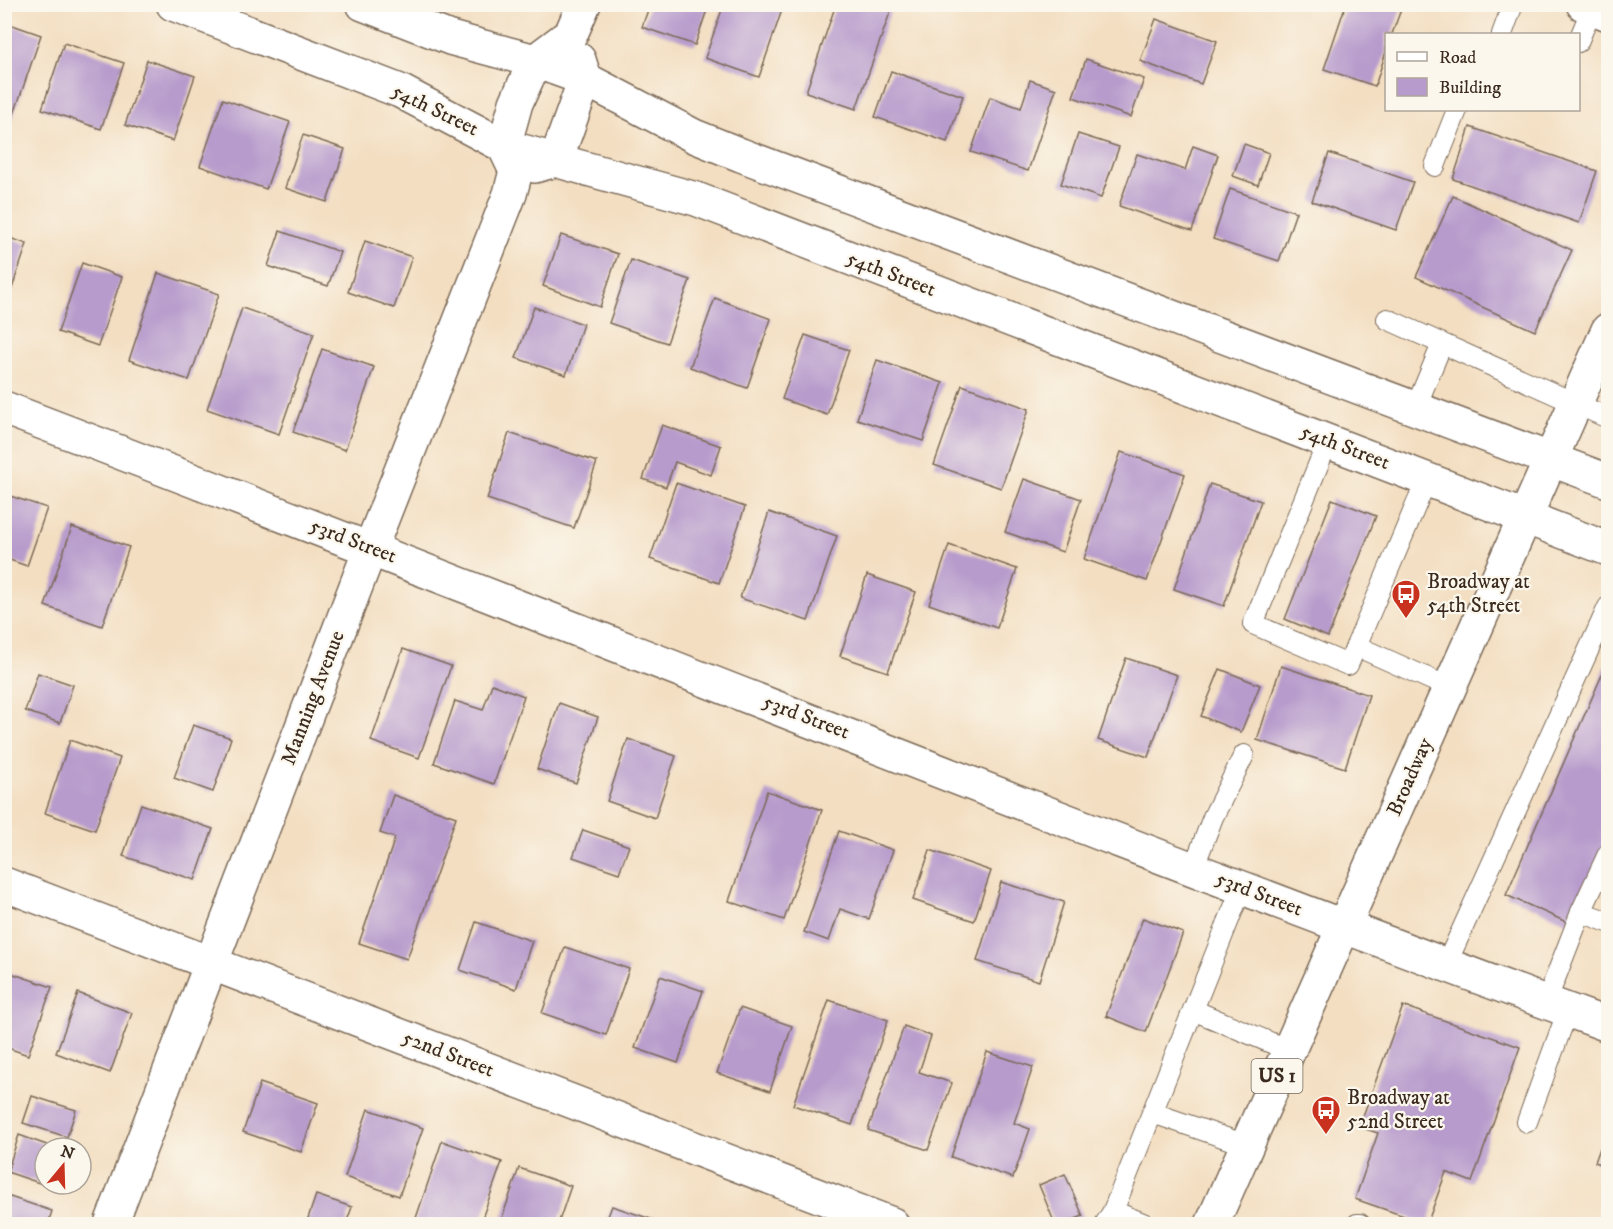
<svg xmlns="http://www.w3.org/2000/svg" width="1613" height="1229" viewBox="0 0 1613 1229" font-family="'IM FELL DW Pica',serif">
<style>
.building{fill:#b79bcc}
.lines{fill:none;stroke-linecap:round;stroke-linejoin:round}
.service-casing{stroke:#7b6957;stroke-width:22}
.minor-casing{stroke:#7b6957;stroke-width:36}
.primary-casing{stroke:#7b6957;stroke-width:36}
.service{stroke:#fff;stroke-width:20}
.minor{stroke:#fff;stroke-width:33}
.primary{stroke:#fff;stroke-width:33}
.labels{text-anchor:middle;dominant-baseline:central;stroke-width:4.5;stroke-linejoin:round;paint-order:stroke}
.shield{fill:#fbf7ec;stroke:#75685c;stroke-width:1.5}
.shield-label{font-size:20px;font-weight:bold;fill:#3b2a1e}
.street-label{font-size:21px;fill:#3b2a1e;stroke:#fbf7ec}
.poi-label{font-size:21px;fill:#3b2a1e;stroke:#fbf7ec;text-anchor:start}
</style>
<rect width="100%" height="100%" fill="#fbf7ec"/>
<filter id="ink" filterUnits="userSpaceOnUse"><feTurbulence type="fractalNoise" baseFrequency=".0167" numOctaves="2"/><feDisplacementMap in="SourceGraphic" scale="12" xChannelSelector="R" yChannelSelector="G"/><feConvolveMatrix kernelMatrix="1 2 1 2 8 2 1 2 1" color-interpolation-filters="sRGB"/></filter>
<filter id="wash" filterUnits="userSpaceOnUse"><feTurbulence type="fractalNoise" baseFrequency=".008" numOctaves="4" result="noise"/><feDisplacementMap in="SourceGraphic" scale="24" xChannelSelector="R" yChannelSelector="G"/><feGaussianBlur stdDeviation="1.35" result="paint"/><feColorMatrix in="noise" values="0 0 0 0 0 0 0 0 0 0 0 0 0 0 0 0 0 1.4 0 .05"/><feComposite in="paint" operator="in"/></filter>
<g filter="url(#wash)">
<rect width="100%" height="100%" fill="#f3dec1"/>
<g id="blocks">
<g class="building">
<path d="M650,4H709L695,45L642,27Z"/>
<path d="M724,4H784L759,77L705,58Z"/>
<path d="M836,4L892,7L856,109L806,92Z"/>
<path d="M1346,4H1403L1392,34H1386V52L1375,86L1324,69Z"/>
<path d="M1156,19L1217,41L1201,84L1140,61Z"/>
<path d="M4,22L41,35L11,123L4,120Z"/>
<path d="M64,43L124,63L101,129L42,109Z"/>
<path d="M1086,59L1144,79L1131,117L1073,97Z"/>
<path d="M147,60L195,76L173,141L125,125Z"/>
<path d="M891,71L963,96L947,142L875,117Z"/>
<path d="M1030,80L1056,89L1028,171L971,152L990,97L1021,108Z"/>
<path d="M223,99L290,122L266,189L200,166Z"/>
<path d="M1470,127L1597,171L1579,223L1453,179Z"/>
<path d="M1078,134L1119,147L1101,198L1061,184Z"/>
<path d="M303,135L345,149L327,202L285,188Z"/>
<path d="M1244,144L1269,153L1258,185L1233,176Z"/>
<path d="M1193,146L1218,155L1192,231L1119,206L1137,154L1185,170Z"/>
<path d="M1329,153L1413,182L1396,230L1312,201Z"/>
<path d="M1230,189L1296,212L1279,261L1213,239Z"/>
<path d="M1453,196L1572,250L1535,331L1416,277Z"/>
<path d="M280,231L340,252L328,286L268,266Z"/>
<path d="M561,235L618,254L600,307L543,286Z"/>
<path d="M4,236L27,244L5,309H4Z"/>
<path d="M365,241L412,257L394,308L348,292Z"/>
<path d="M631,260L690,280L667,343L609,323Z"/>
<path d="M82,263L122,277L98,346L58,332Z"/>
<path d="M158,273L219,294L189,380L129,360Z"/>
<path d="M715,298L771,319L747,388L690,367Z"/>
<path d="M534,307L583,324L566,375L516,358Z"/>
<path d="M242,308L314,333L279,434L207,409Z"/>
<path d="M805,335L849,350L827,415L782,399Z"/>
<path d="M322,349L374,367L345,450L293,432Z"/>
<path d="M877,360L943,383L923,441L857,419Z"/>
<path d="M962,385L1029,409L1001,488L934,465Z"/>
<path d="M662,425L721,446L711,475L675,462L666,487L643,479Z"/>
<path d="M509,433L597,462L574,528L487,499Z"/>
<path d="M1121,452L1185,474L1147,581L1084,559Z"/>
<path d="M1024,479L1081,499L1063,552L1005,532Z"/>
<path d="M676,483L745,507L719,583L650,559Z"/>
<path d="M1210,484L1261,501L1224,606L1174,589Z"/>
<path d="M4,494L47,508L27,566L4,558Z"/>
<path d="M1332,499L1376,516L1328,637L1285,619Z"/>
<path d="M769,512L837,536L808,621L740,598Z"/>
<path d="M72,527L129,547L102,626L45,606Z"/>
<path d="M949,545L1017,569L997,628L929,604Z"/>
<path d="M867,575L916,592L888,672L840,656Z"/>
<path d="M403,649L451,666L419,758L371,741Z"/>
<path d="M1126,658L1177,675L1148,757L1098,740Z"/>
<path d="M1608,661V844L1573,925L1506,895Z"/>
<path d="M1281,666L1369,695L1345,768L1257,740Z"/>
<path d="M1220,669L1260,685L1241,732L1201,716Z"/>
<path d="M38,673L73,685L60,723L25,711Z"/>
<path d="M492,684L524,696L494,784L434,763L455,701L483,710Z"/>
<path d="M559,703L598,717L576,783L537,769Z"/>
<path d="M193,725L231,738L213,792L174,778Z"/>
<path d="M628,739L676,756L655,818L607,801Z"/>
<path d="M70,740L120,758L95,830L45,813Z"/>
<path d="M767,791L822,810L784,920L729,901Z"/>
<path d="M393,795L456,817L407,959L359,943L395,838L380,833Z"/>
<path d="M141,804L213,829L195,880L123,856Z"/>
<path d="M583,830L629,846L619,873L573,857Z"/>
<path d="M839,831L893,850L869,919L840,909L829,941L804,932Z"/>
<path d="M930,850L991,871L974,921L913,900Z"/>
<path d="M1001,882L1064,902L1039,981L977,961Z"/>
<path d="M1143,918L1183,933L1146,1032L1106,1016Z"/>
<path d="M476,922L532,941L516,989L460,970Z"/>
<path d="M565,947L629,969L606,1035L542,1013Z"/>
<path d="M5,971L52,987L28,1055L5,1047Z"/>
<path d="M660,976L703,991L678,1063L635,1048Z"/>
<path d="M78,993L132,1013L110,1073L56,1053Z"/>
<path d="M829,1000L888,1020L852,1125L793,1105Z"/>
<path d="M1403,1006L1520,1047L1472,1182L1446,1172L1427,1224L1355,1199L1378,1133L1359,1127Z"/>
<path d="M740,1008L792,1026L770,1091L717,1073Z"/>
<path d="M904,1026L931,1036L919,1072L952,1083L928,1150L868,1130Z"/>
<path d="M987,1052L1033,1067L1014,1123L1030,1129L1013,1178L951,1157Z"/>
<path d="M260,1083L318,1103L301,1152L243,1132Z"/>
<path d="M32,1096L76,1110L67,1137L23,1123Z"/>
<path d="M368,1109L423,1128L399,1196L345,1177Z"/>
<path d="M1608,1126V1167L1595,1162Z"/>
<path d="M19,1135L55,1148H45V1184H65L63,1191L7,1172Z"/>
<path d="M442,1141L502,1162L480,1224H414Z"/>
<path d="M519,1168L571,1186L558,1224H520L502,1218Z"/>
<path d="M1065,1174L1083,1216L1063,1224H1055L1039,1185Z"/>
<path d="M4,1195L52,1211L48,1224H4Z"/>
<path d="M316,1195L352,1207L346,1224H306Z"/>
<path d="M612,1206L666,1224H605Z"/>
</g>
</g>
</g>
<g filter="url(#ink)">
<use href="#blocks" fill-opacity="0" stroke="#7b6957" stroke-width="1.5"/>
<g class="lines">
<g class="service-casing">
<g id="service">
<path d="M1502,34L1513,4"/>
<path d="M1578,42L1592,8"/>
<path d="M1435,166L1457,110"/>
<path d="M1387,319L1608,418"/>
<path d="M1415,409L1442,344"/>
<path d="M1328,441L1253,624L1348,665L1427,479"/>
<path d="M1356,646L1450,688"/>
<path d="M1193,869L1213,817L1244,755"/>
<path d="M1581,912L1608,922"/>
<path d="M1446,965L1608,607"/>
<path d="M1546,1002L1581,912L1608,854"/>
<path d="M1193,1010L1288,1050"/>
<path d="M1153,1113L1246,1145"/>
<path d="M1527,1122L1568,1010"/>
<path d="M1113,1211L1145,1224"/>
<path d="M1105,1224L1113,1211L1242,887"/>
<path d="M1357,1224H1360"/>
</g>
</g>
<g class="minor-casing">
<g id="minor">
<path d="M173,4L400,91L504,146L696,199L1608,549"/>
<path d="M363,4L450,38L535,61L585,79L694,136L741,155L1608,481"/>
<path d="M1583,4L1608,14"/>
<path d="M535,166L556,160L585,79L579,60"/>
<path d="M4,408C540,612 1071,828 1608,1025"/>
<path d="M4,884L892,1224"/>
<path d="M111,1224L371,547L510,194L516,171L504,146L516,103L535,61L571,34L584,4"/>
</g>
</g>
<g class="primary-casing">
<path id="primary" d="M1212,1224L1608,330"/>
</g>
<use href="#service" class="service"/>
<use href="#minor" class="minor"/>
<use href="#primary" class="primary"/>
</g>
</g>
<defs>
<g id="bus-pin" transform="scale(1.5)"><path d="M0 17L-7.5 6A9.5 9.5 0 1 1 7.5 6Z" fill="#c8321e" stroke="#fbf7ec"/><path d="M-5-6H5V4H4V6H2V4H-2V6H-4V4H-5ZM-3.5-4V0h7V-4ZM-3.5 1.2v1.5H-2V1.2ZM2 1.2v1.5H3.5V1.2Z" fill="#fff"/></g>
</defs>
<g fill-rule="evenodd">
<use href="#bus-pin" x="1406" y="594"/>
<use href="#bus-pin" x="1326" y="1110"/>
</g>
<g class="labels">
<rect class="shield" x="1251.5" y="1059" width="51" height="34" rx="4.5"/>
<g class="shield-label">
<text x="1277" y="1076">US 1</text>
</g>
<g class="street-label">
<text transform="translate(435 110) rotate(26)">54th Street</text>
<text transform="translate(891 274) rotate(21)">54th Street</text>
<text transform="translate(1345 447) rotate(21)">54th Street</text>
<text transform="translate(353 541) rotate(21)">53rd Street</text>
<text transform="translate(313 698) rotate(-69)">Manning Avenue</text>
<text transform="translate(806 717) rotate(21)">53rd Street</text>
<text transform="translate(1410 777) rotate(-66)">Broadway</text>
<text transform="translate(1259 894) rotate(21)">53rd Street</text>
<text transform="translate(448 1054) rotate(21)">52nd Street</text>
</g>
<g class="poi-label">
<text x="1427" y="582">Broadway at<tspan x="1427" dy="24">54th Street</tspan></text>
<text x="1347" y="1098">Broadway at<tspan x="1347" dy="24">52nd Street</tspan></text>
</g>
</g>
<rect width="1613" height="1229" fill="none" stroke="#fbf7ec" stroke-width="24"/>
<rect x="1385" y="33" width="195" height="78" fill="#fbf7ec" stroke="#aea59a" stroke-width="1.5"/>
<rect x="1397" y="52" width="30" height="9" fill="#ffffff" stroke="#aea59a" stroke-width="1.5"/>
<text x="1439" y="63" font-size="18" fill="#3b2a1e">Road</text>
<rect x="1397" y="78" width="30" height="18" fill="#b79bcc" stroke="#aea59a" stroke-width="1.5"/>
<text x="1439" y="93" font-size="18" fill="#3b2a1e">Building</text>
<g transform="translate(63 1166) rotate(19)"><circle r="28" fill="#fbf7ec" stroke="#aea59a" stroke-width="1.5"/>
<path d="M0-4.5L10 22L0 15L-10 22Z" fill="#c8321e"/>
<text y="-9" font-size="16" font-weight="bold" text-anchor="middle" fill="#3b2a1e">N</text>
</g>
</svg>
